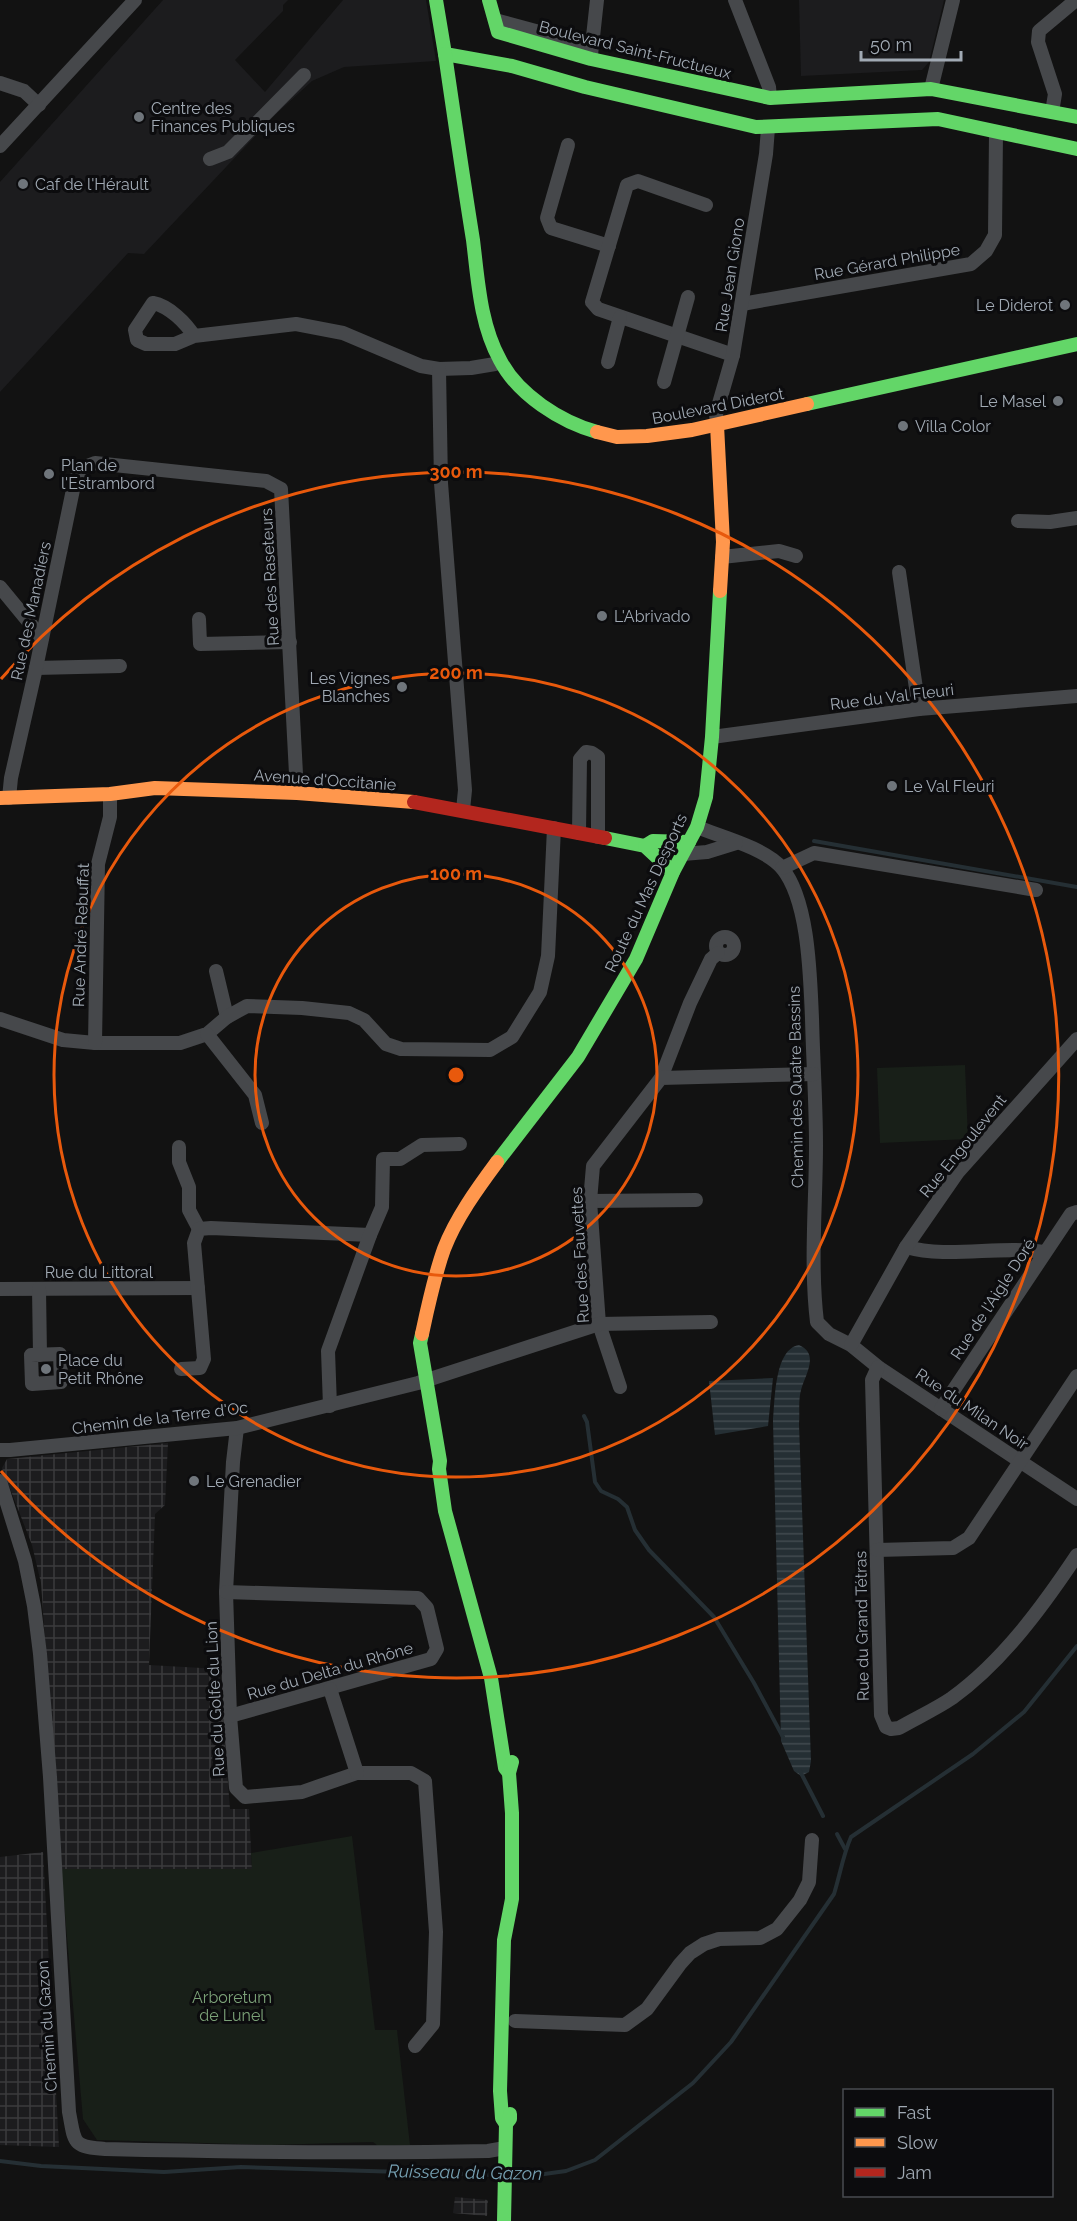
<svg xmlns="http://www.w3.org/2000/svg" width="1077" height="2221" viewBox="0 0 1077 2221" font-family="Raleway,sans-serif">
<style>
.built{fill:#1c1c1e}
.industrial{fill:url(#industrial-grid)}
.green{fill:#181f18}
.water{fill:url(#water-rules)}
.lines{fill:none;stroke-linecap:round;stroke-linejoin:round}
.stream{stroke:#252f34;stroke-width:4}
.street{stroke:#46484b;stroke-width:14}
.fast{stroke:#63d668;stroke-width:14}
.slow{stroke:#ff974d;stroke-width:14}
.jam{stroke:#b3261e;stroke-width:14}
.ring{fill:none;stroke:#e8590c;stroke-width:3}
.poi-dot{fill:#6f757b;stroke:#0c0c0e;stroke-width:2}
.labels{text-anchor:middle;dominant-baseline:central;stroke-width:6;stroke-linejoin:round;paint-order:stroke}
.street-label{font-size:16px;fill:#a1aab4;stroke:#0c0c0e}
.poi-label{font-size:16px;fill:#a1aab4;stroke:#0c0c0e;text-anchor:start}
.park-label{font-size:16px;fill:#7ba177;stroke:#0c0c0e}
.water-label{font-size:18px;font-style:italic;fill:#76a0b2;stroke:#0c0c0e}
.centre{fill:#e8590c;stroke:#0c0c0e;stroke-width:3}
.ring-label{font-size:18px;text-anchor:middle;font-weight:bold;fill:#e8590c;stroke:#0c0c0e;stroke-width:6;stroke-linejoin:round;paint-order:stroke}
</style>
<defs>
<pattern id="industrial-grid" width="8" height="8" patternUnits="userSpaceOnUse" patternTransform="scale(1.5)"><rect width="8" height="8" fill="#1c1c1e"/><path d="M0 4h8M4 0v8" fill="none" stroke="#3a3a3c"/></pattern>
<pattern id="water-rules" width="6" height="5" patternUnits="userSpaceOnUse" patternTransform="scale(1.5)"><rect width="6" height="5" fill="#252f34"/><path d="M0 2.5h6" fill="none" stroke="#424a4f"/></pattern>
</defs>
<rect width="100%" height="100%" fill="#121212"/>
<g class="built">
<path d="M163,0H288L283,5V11L235,60L265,92L343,0H426L436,61L344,67L312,81L276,114L144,254L128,253L0,392V182Z"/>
<path d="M799,0H944L929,62L922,70L801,76Z"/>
</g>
<g class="industrial">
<path d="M168,1443L165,1505L155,1514L149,1665L219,1669L230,1809H249L252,1869H61L41,1583L32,1545L2,1468L7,1459Z"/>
<path d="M43,1852L59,2147L0,2145V1857Z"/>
<path d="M455,2197L488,2200L487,2216L453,2213Z"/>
</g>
<g class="green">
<path d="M965,1065L968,1139L880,1143L877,1068Z"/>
<path d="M352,1836L375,2030H397L410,2145L378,2146L373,2142L271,2145L97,2140L83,2119L61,1869H252L251,1853Z"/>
</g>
<g class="water">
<path d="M799,1345C820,1354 805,1375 801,1390C798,1401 800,1413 799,1424L811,1761L809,1772L801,1776L794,1771L781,1741L773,1421C775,1402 774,1349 799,1345Z"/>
<path d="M773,1378L768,1426L715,1435L709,1381Z"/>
</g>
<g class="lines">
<g class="stream">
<path d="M814,841L1077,887"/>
<path d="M584,1416L587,1422L595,1482L601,1491L618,1499L627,1507L635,1530L649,1550L714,1617L754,1683L783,1737"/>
<path d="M800,1771L823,1816"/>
<path d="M837,1834L845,1849"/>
<path d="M0,2161L41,2166L164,2172L241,2167L500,2175"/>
<path d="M510,2175H537L566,2171L595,2160L693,2083L731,2042L834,1894C840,1875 843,1855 851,1837L973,1754L1024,1712L1077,1646"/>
</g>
<g class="street">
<path d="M735,0L769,87L770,98"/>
<path d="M495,20L591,46"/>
<path d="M591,55L597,0"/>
<path d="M0,83L24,91L39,105"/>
<path d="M931,89L953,0"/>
<path d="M1052,112L1055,94L1038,42L1039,31L1076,0"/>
<path d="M568,145L547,218L551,228L609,246"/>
<path d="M0,146L135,0"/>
<path d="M210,159L228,152L304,75"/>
<path d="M706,205L638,181L627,185L592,302L598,309L733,355"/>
<path d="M742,304L971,264L986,251L995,235L996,133"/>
<path d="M194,336C186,323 169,306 153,303L135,330L137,340L146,344H175L194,336L296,324L343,333L421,366L439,369L471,368L495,364L500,361"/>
<path d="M608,362L620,317"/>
<path d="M439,369L441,483L465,790L463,810"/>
<path d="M664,382L688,297"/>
<path d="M717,425L716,414L733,355L766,154L768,128"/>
<path d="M1018,521L1050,522L1077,518"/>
<path d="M722,557L779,551L796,556"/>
<path d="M899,572L919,709"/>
<path d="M0,587L42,638"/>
<path d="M199,619L200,644L290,642"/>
<path d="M36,668L120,666"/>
<path d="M712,737L919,709L1077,696"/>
<path d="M9,798L11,778L36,668L75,480L82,468L95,463L266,481L281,489L297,793"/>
<path d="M697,827C722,837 765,848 782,868C809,901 810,976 812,1018C813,1060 816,1103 816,1145C816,1203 810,1264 817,1322L829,1334L851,1345L878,1367L1077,1499"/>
<path d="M579,833L580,759L586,752L592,753L598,757V837"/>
<path d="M683,854L707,852L736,843"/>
<path d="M782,868L814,853L1036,890"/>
<circle cx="725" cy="946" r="9"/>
<path d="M216,971L227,1017"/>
<path d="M0,1019L63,1040L95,1043H180L207,1034L227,1017L247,1006L302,1008L349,1013L364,1020L386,1044L401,1049L490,1050L512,1037L540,992L548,956L554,828"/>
<path d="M207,1034L255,1095L262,1123"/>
<path d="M95,1043L98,864L110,817V794"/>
<path d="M661,1078L690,1003L711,959L718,953"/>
<path d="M179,1147V1162L189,1187V1210L199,1229"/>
<path d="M590,1201L696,1200"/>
<path d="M906,1247C949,1259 999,1245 1044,1252"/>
<path d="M0,1289L198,1288"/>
<path d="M39,1289L40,1355"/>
<path d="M851,1345L906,1247L958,1172L1077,1039"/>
<path d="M60,1354L61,1382L32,1384L31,1355Z"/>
<path d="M878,1367L872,1380L881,1715L886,1727L891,1729L899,1728C916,1718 936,1709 952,1698C1003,1661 1043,1606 1077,1555"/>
<path d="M181,1369L200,1368L204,1359L194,1243L199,1229L211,1228L370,1235"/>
<path d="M620,1387L599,1324L590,1201L593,1166L661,1078L814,1074"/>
<path d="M330,1406L328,1351L370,1235L382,1207L383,1159H400L422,1145L460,1144"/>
<path d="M941,1409L1071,1214L1077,1212"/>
<path d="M237,1428L233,1462L226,1592L230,1716L236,1788L245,1797L302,1792L357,1773H411L425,1781L436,1932L433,2024L415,2046"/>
<path d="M0,1450H10L237,1428L418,1383L599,1324L711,1322"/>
<path d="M0,1481L25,1561L34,1606L40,1654L50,1777L69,2112C75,2142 71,2147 105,2149C233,2152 360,2154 488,2151L505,2148"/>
<path d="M877,1550L953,1548L969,1538L1077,1376"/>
<path d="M226,1592L418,1598L427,1608L437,1649L431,1659L230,1716"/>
<path d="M330,1689L357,1773"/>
<path d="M515,2021L625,2025L647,2009L680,1964L690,1953L704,1944L719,1939L760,1938L777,1929L800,1900L809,1882L812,1840"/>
</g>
<g class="fast">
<path d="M436,0L445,54L512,66L585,87L756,127L938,119L1077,149"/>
<path d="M489,0L498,32L591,59L770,98L931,89L1077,117"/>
<path d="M445,54C454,116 463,178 473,240C478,280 480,324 500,360C518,395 561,422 597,432"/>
<path d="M807,404L1077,344"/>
<path d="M605,838L645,846L673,872"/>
<path d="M645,846L653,841L689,842"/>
<path d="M497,1162L578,1057L636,959L673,872L697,827L706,797L712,737L720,591"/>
<path d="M422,1334L420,1343L440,1461L439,1469L445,1511L491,1678L505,1768L509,1773"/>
<path d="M506,2124L502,2118L500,2091L504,1940L512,1899V1813L509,1773L512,1762"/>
<path d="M504,2221L506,2124L510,2119V2114"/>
</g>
<g class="slow">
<path d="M717,425L723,542L720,591"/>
<path d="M597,432L617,437L647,436L692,430L807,404"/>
<path d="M0,798L110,794L155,788L297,793L414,802"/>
<path d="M422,1334C428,1306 434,1277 444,1249C456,1218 477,1189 497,1162"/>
</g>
<path class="jam" d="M414,802L605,838"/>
</g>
<g class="ring">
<circle cx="456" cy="1075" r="201"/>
<circle cx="456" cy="1075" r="402"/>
<path d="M1 679A603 603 0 1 1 1 1471"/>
</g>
<g class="poi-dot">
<circle cx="139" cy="117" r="6"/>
<circle cx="23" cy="184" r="6"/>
<circle cx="1065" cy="305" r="6"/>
<circle cx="1058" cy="401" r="6"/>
<circle cx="903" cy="426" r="6"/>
<circle cx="49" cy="474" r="6"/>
<circle cx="602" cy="616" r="6"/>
<circle cx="402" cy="687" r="6"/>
<circle cx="892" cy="786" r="6"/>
<circle cx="46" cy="1369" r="6"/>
<circle cx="194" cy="1481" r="6"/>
</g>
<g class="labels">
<g class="street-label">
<text transform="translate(635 50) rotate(14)">Boulevard Saint-Fructueux</text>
<text transform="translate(887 262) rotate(-10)">Rue Gérard Philippe</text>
<text transform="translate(730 275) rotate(-81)">Rue Jean Giono</text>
<text transform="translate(718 406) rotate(-11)">Boulevard Diderot</text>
<text transform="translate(270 577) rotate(-93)">Rue des Raseteurs</text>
<text transform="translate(31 611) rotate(-78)">Rue des Manadiers</text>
<text transform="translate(892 697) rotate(-7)">Rue du Val Fleuri</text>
<text transform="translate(325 780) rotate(4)">Avenue d'Occitanie</text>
<text transform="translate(646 893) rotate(-65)">Route du Mas Desports</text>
<text transform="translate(81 935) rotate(-88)">Rue André Rebuffat</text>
<text transform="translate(796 1087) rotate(-91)">Chemin des Quatre Bassins</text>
<text transform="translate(963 1146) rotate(-51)">Rue Engoulevent</text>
<text transform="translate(580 1255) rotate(-93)">Rue des Fauvettes</text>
<text x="99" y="1272">Rue du Littoral</text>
<text transform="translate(993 1299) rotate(-57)">Rue de l'Aigle Doré</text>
<text transform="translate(972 1409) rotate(34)">Rue du Milan Noir</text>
<text transform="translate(160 1418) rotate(-7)">Chemin de la Terre d'Oc</text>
<text transform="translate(862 1626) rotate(-91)">Rue du Grand Tétras</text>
<text transform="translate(330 1671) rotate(-16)">Rue du Delta du Rhône</text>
<text transform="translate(215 1699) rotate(-93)">Rue du Golfe du Lion</text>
<text transform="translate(47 2026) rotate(-94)">Chemin du Gazon</text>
</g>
<g class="poi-label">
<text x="151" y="108">Centre des<tspan x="151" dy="18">Finances Publiques</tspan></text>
<text x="35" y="184">Caf de l'Hérault</text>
<text x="1053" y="305" text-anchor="end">Le Diderot</text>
<text x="1046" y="401" text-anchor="end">Le Masel</text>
<text x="915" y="426">Vîlla Color</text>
<text x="61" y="465">Plan de<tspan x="61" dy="18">l'Estrambord</tspan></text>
<text x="614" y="616">L'Abrivado</text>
<text x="390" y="678" text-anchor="end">Les Vignes<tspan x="390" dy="18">Blanches</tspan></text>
<text x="904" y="786">Le Val Fleuri</text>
<text x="58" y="1360">Place du<tspan x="58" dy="18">Petit Rhône</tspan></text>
<text x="206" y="1481">Le Grenadier</text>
</g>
<g class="park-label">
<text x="232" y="1997">Arboretum<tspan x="232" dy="18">de Lunel</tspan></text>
</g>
<g class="water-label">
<text transform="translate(465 2172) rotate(1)">Ruisseau du Gazon</text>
</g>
</g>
<circle cx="456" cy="1075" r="9" class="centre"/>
<g class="ring-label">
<text x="456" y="478">300 m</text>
<text x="456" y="679">200 m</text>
<text x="456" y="880">100 m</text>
</g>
<rect x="843" y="2089" width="210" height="108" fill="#0c0c0e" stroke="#484b50" stroke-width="1.5"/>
<rect x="855" y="2108" width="30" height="9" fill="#63d668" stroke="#484b50" stroke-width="1.5"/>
<text x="897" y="2119" font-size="18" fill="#a1aab4">Fast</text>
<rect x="855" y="2138" width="30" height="9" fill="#ff974d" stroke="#484b50" stroke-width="1.5"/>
<text x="897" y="2149" font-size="18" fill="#a1aab4">Slow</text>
<rect x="855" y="2168" width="30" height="9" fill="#b3261e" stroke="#484b50" stroke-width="1.5"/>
<text x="897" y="2179" font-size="18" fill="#a1aab4">Jam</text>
<path d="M861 51v9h100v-9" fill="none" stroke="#a1aab4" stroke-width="3"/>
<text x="870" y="51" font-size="18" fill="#a1aab4" stroke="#0c0c0e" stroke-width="4.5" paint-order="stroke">50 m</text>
</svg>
